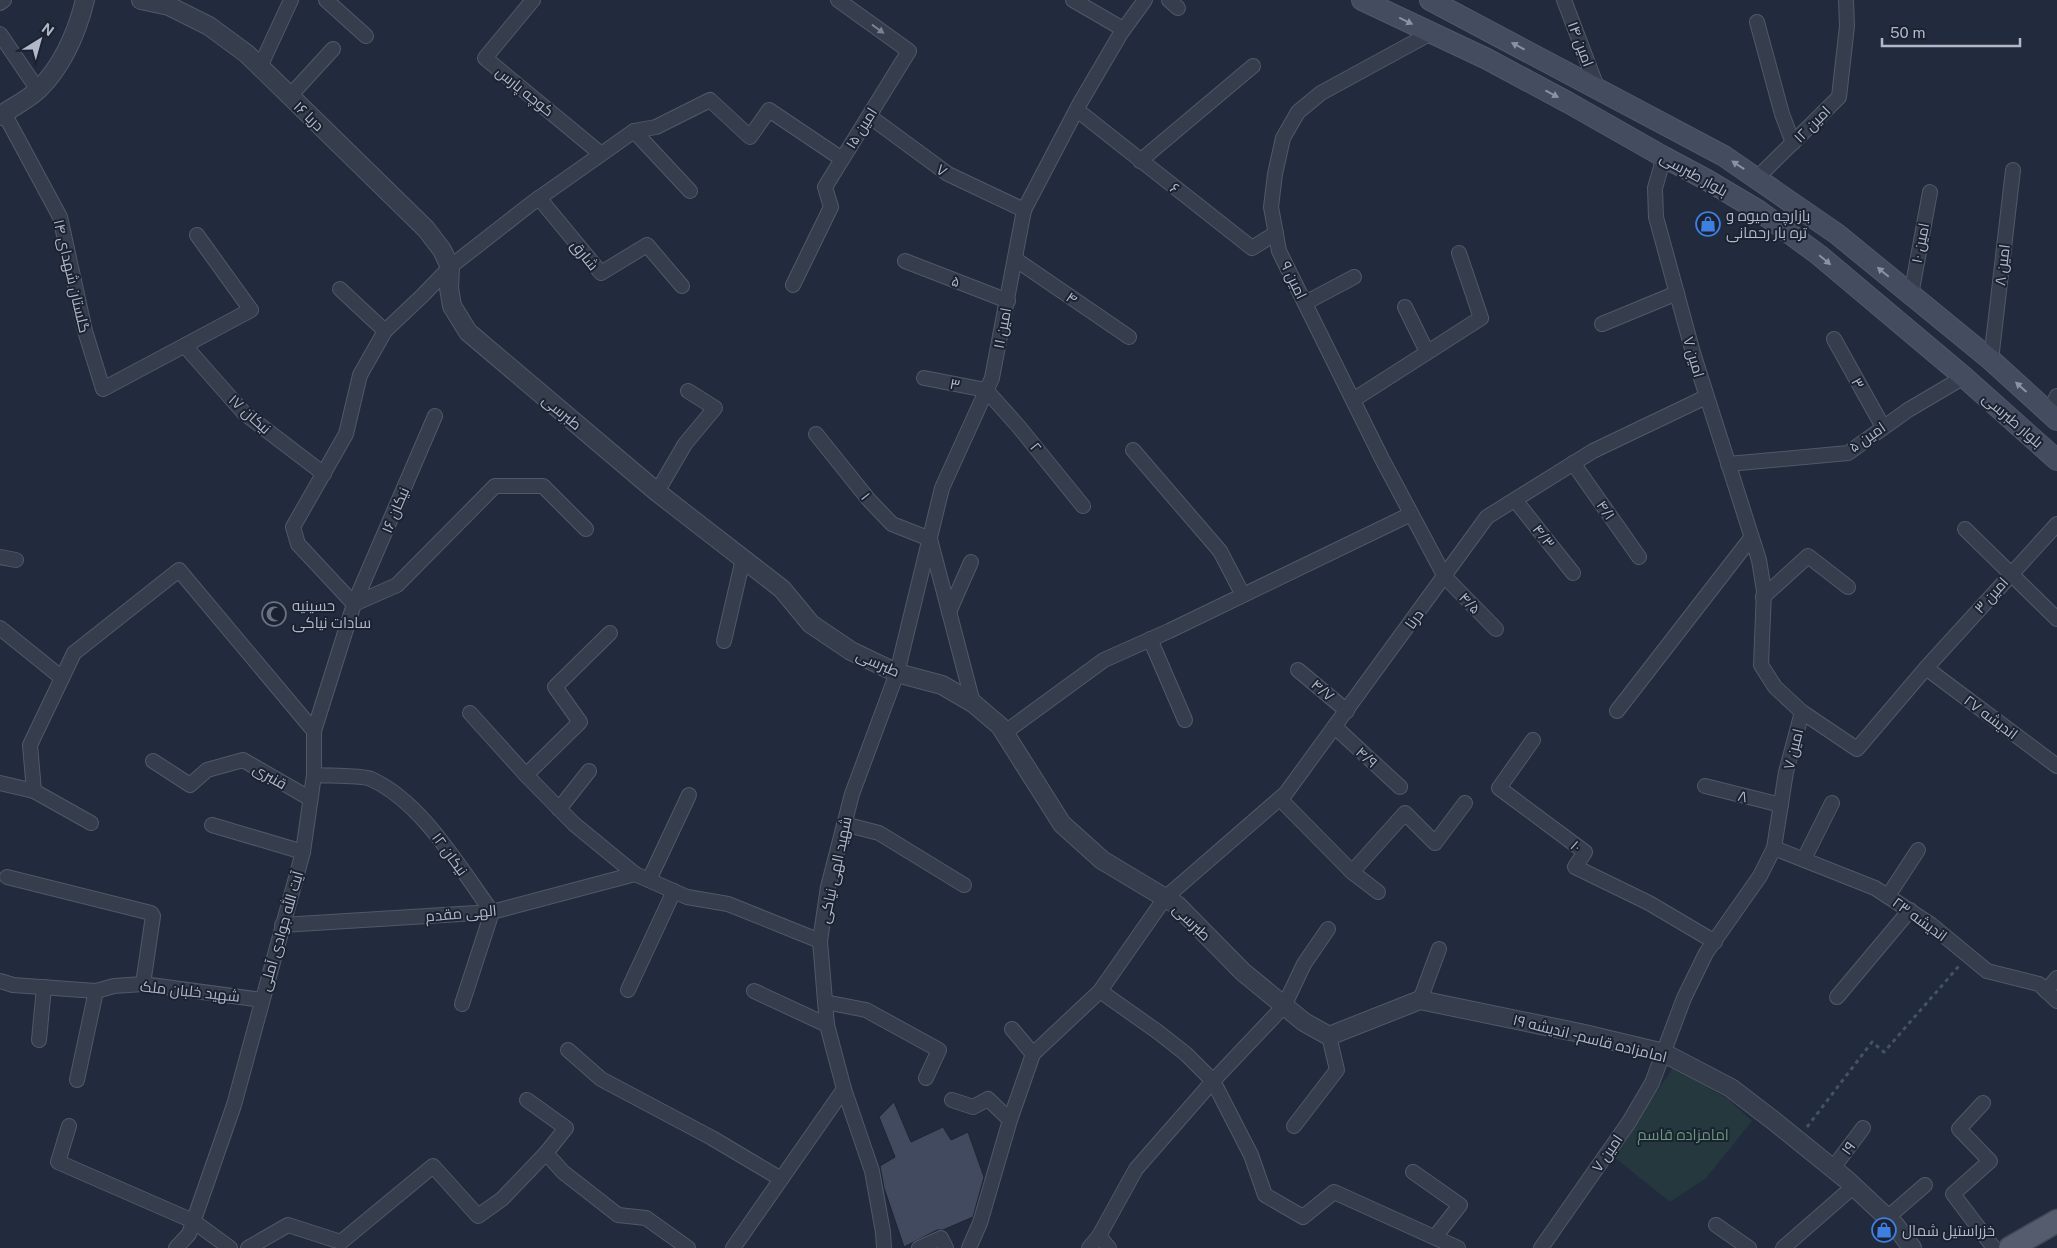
<svg xmlns="http://www.w3.org/2000/svg" width="2057" height="1248" viewBox="0 0 2057 1248" font-family="'Public Sans',Cairo,sans-serif">
<style>
.green{fill:#24383e}
.building{fill:#414a5f;stroke:#1d2434}
.lines{fill:none;stroke-linecap:round;stroke-linejoin:round}
.minor-casing{stroke:#515868;stroke-width:16}
.tertiary-casing{stroke:#515868;stroke-width:20}
.secondary-casing{stroke:#515868;stroke-width:22}
.primary-casing{stroke:#3f4656;stroke-width:25}
.path{stroke:#42555b;stroke-width:3;stroke-dasharray:4 4;stroke-linecap:butt}
.minor{stroke:#363d4d;stroke-width:14}
.tertiary{stroke:#363d4d;stroke-width:18}
.secondary{stroke:#444c60;stroke-width:20}
.primary{stroke:#545c6d;stroke-width:22}
.oneway{fill:#8c92a4}
.oneway2{fill:#7a8191}
.labels{text-anchor:middle;dominant-baseline:central;stroke-width:4;stroke-linejoin:round;paint-order:stroke}
.street-label{font-size:15px;fill:#b2b8c8;stroke:#1b2232}
.poi-label{font-size:15px;fill:#b2b8c8;stroke:#1b2232;text-anchor:start}
.park-label{font-size:15px;fill:#689a79;stroke:#1b2232}
</style>
<rect width="100%" height="100%" fill="#222b3d"/>
<path class="green" d="M1673,1068L1728,1099L1752,1121L1705,1179L1670,1202L1613,1156Z"/>
<path class="building" d="M894,1102L911,1142L943,1127L951,1140L968,1132L984,1177L973,1217L943,1230H937L904,1247L884,1188L880,1166L895,1157L879,1117Z"/>
<g class="lines">
<g class="minor-casing">
<g id="minor">
<path d="M326,0L366,36"/>
<path d="M533,0L485,58L601,154"/>
<path d="M1073,0L1123,29"/>
<path d="M1169,0L1178,8"/>
<path d="M1564,0L1597,87"/>
<path d="M0,3L4,0"/>
<path d="M1757,22L1782,114L1793,143"/>
<path d="M1431,33L1321,93L1298,112L1283,138L1275,174L1271,207L1279,251L1382,459L1445,577L1496,629"/>
<path d="M0,34L38,90"/>
<path d="M260,67L291,0"/>
<path d="M289,97L333,49"/>
<path d="M1077,110L1252,248L1276,233"/>
<path d="M4,113L60,217L85,331L103,389L251,310L197,235"/>
<path d="M869,116L948,174L1024,210"/>
<path d="M634,131L690,191"/>
<path d="M1140,161L1253,66"/>
<path d="M1757,178L1839,97L1847,26L1846,0"/>
<path d="M539,198L601,273L647,245L682,286"/>
<path d="M1015,259L1129,337"/>
<path d="M905,261L1008,301"/>
<path d="M793,285L831,207L825,187L909,51L838,0"/>
<path d="M340,289L385,331"/>
<path d="M1911,295L1930,192"/>
<path d="M1305,303L1354,277"/>
<path d="M1405,307L1427,352"/>
<path d="M1602,324L1677,293"/>
<path d="M1834,339L1883,427"/>
<path d="M185,346L244,413L324,474"/>
<path d="M1991,360L2013,170"/>
<path d="M924,378L986,390L1019,427L1083,506"/>
<path d="M1353,400L1481,318L1459,253"/>
<path d="M2049,413L2057,396"/>
<path d="M816,434L869,500L892,524L930,539L973,703"/>
<path d="M1133,450L1220,551L1243,595"/>
<path d="M1573,463L1639,557"/>
<path d="M1728,464L1848,453L1908,410L1964,377"/>
<path d="M657,492L685,444L715,408L688,391"/>
<path d="M1515,500L1573,573"/>
<path d="M1965,529L2057,619"/>
<path d="M0,557L16,560"/>
<path d="M1763,597L1808,556L1848,587"/>
<path d="M354,604L298,544L293,527L346,434L360,375L385,331L422,296L450,267L532,203L634,131L656,127L710,100L750,137L769,110L842,159"/>
<path d="M354,604L397,585L495,486H543L586,529"/>
<path d="M949,612L971,562"/>
<path d="M0,628L62,678"/>
<path d="M1150,639L1185,720"/>
<path d="M724,641L743,559"/>
<path d="M1926,668L2057,766"/>
<path d="M1298,670L1347,711"/>
<path d="M1617,711L1751,538"/>
<path d="M1802,712L1857,749L1926,668L2057,524"/>
<path d="M470,713L526,775L574,824L635,874L687,897L728,904L820,941"/>
<path d="M1335,727L1400,787"/>
<path d="M1004,733L1104,660L1169,631L1411,514"/>
<path d="M1533,740L1499,788L1585,852L1575,867L1649,903L1715,942"/>
<path d="M153,761L190,785L207,770L243,760L309,798"/>
<path d="M314,775C327,776 361,775 371,779C422,802 460,868 492,912L462,1004"/>
<path d="M526,775L580,722L555,687L610,633"/>
<path d="M0,783L34,791L30,745L74,653L179,570L314,731"/>
<path d="M1705,786L1781,805"/>
<path d="M34,791L91,823"/>
<path d="M1280,799L1352,872L1405,813L1435,843L1465,803"/>
<path d="M559,809L589,771"/>
<path d="M844,824L879,833L964,885"/>
<path d="M212,825L303,852"/>
<path d="M1774,848L1875,888L1930,924L1987,971L2039,984L2057,1001"/>
<path d="M1804,859L1832,803"/>
<path d="M1352,872L1378,892"/>
<path d="M7,877L151,913L153,916L143,984"/>
<path d="M649,880L689,795"/>
<path d="M1888,896L1918,850"/>
<path d="M282,925L492,912L635,874"/>
<path d="M0,981L13,985L96,991L114,986L143,984L262,1000"/>
<path d="M628,990L674,891"/>
<path d="M754,991L827,1025"/>
<path d="M1100,991L1158,1032L1186,1054L1213,1081L1251,1155L1265,1195L1303,1217L1334,1192L1458,1248"/>
<path d="M2046,991L2057,978"/>
<path d="M1837,997L1910,910"/>
<path d="M1420,1000L1439,949"/>
<path d="M825,1002L866,1010L939,1050L926,1078"/>
<path d="M1012,1029L1033,1054"/>
<path d="M39,1040L44,987"/>
<path d="M568,1050L601,1079L712,1138L781,1179"/>
<path d="M77,1080L96,991"/>
<path d="M527,1100L566,1128L546,1153"/>
<path d="M952,1100L973,1107L988,1099L1010,1120"/>
<path d="M1983,1103L1959,1129L1990,1161L1953,1194L1994,1248"/>
<path d="M69,1126L58,1162L193,1221L230,1248"/>
<path d="M1294,1126L1337,1070L1329,1036"/>
<path d="M1833,1168L1863,1128"/>
<path d="M1413,1172L1460,1205L1435,1237"/>
<path d="M1887,1218L1925,1185"/>
<path d="M1716,1225L1749,1248"/>
<path d="M1099,1236L1109,1248"/>
<path d="M176,1248L189,1234L234,1105L303,852L314,775V731L354,604L435,416"/>
<path d="M248,1248L288,1225L341,1242L433,1166L478,1216L502,1199L546,1153L563,1172L618,1215L646,1218L688,1248"/>
<path d="M733,1248L844,1089"/>
<path d="M884,1248L883,1232L872,1171L844,1089L827,1025L820,941L828,887L852,794L897,673L942,488L992,378L1024,210L1080,103L1121,33L1145,0"/>
<path d="M919,1248L941,1238L946,1248"/>
<path d="M969,1248L980,1223L1010,1120L1033,1054L1100,991L1165,898L1286,793L1487,517L1593,451L1706,397"/>
<path d="M1089,1248L1099,1236L1136,1169L1213,1081L1284,1006L1304,964L1328,929"/>
<path d="M1541,1248L1629,1122L1652,1083L1684,998L1706,953L1760,876L1774,848L1786,772L1802,712L1775,687L1761,665L1764,591L1759,560L1694,356L1656,217L1655,188L1664,157"/>
<path d="M1783,1248L1854,1186"/>
</g>
</g>
<g class="tertiary-casing">
<g id="tertiary">
<path d="M141,0L169,6L209,26L247,54L426,229L442,250L450,267L449,288L452,306L468,332L657,492L782,589L811,624L851,651L897,673L942,685L973,703L1000,726L1062,824L1102,860L1177,905L1243,972L1304,1022L1329,1036L1420,1000L1580,1033L1664,1053L1731,1088L1774,1121L1847,1180L1895,1225L1912,1248"/>
<path d="M0,116C12,107 28,100 39,89C63,65 77,32 85,0"/>
</g>
</g>
<g class="secondary-casing">
<g id="secondary">
<path d="M1362,0L1487,59L1569,103L1664,157L1707,180L1759,211L1819,255L1964,377L2057,460"/>
<path d="M1430,0L1724,156L1837,234L1991,360L2057,420"/>
</g>
</g>
<g class="primary-casing">
<path id="primary" d="M2010,1248L2057,1221"/>
</g>
<path class="path" d="M1807,1127L1872,1042L1884,1052L1959,966"/>
<use href="#minor" class="minor"/>
<use href="#tertiary" class="tertiary"/>
<use href="#secondary" class="secondary"/>
<use href="#primary" class="primary"/>
</g>
<defs><path id="oneway-solid" d="M-6-.8H1V-3.2L6.5 0L1 3.2V.8H-6Z" transform="scale(1.25)"/></defs>
<g class="oneway">
<use href="#oneway-solid" transform="translate(1406 21) rotate(26)"/>
<use href="#oneway-solid" transform="translate(1518 46) rotate(-152)"/>
<use href="#oneway-solid" transform="translate(1552 94) rotate(28)"/>
<use href="#oneway-solid" transform="translate(1738 165) rotate(-147)"/>
<use href="#oneway-solid" transform="translate(1825 260) rotate(40)"/>
<use href="#oneway-solid" transform="translate(1883 272) rotate(-140)"/>
<use href="#oneway-solid" transform="translate(2021 387) rotate(-138)"/>
</g>
<use class="oneway2" href="#oneway-solid" transform="translate(878 29) rotate(36)"/>
<defs>
<g id="shop-ring" transform="scale(1.25)"><circle r="9.5" fill="#1b2232" stroke="#3f7fe0" stroke-width="1.5"/><path d="M-5-2.5h2.3a2.7 3.5 0 0 1 5.4 0H5L5.5 6h-11ZM-1.5-2.5h3a1.5 2.3 0 0 0-3 0Z" fill="#3f7fe0"/></g>
<g id="mosque-ring" transform="scale(1.25)"><circle r="9.5" fill="#1b2232" stroke="#6b7280" stroke-width="1.5"/><path d="M3.5-4.9A6 6 0 1 0 3.5 4.9A5 5 0 1 1 3.5-4.9Z" fill="#6b7280"/></g>
</defs>
<g fill-rule="evenodd">
<use href="#shop-ring" x="1708" y="224"/>
<use href="#mosque-ring" x="274" y="614"/>
<use href="#shop-ring" x="1884" y="1230"/>
</g>
<g class="labels">
<g class="street-label">
<text transform="translate(1581 44) rotate(69)">امین ۱۴</text>
<text transform="translate(525 91) rotate(39)">کوچه پارس</text>
<text transform="translate(309 116) rotate(44)">دریا ۱۶</text>
<text transform="translate(1812 124) rotate(-45)">امین ۱۲</text>
<text transform="translate(861 128) rotate(-58)">امین ۱۵</text>
<text transform="translate(942 170) rotate(34)">۷</text>
<text transform="translate(1694 174) rotate(29)">بلوار طبرسی</text>
<text transform="translate(1175 188) rotate(37)">۶</text>
<text transform="translate(1920 243) rotate(-79)">امین ۱۰</text>
<text transform="translate(585 255) rotate(51)">شارق</text>
<text transform="translate(2002 265) rotate(-83)">امین ۸</text>
<text transform="translate(72 276) rotate(77)">گلستان شهدای ۱۴</text>
<text transform="translate(1294 280) rotate(64)">امین ۹</text>
<text transform="translate(956 281) rotate(21)">۵</text>
<text transform="translate(1072 298) rotate(34)">۴</text>
<text transform="translate(1002 328) rotate(-79)">امین ۱۱</text>
<text transform="translate(1694 357) rotate(74)">امین ۷</text>
<text transform="translate(1858 383) rotate(61)">۳</text>
<text transform="translate(955 384) rotate(11)">۳</text>
<text transform="translate(562 412) rotate(40)">طبرسی</text>
<text transform="translate(250 414) rotate(42)">نیکان ۱۷</text>
<text transform="translate(2013 420) rotate(41)">بلوار طبرسی</text>
<text transform="translate(1867 437) rotate(-35)">امین ۵</text>
<text transform="translate(1036 447) rotate(51)">۲</text>
<text transform="translate(866 496) rotate(51)">۱</text>
<text transform="translate(395 510) rotate(-67)">نیکان ۱۶</text>
<text transform="translate(1606 510) rotate(55)">۴/۱</text>
<text transform="translate(1544 536) rotate(52)">۴/۳</text>
<text transform="translate(1991 595) rotate(-48)">امین ۳</text>
<text transform="translate(1470 603) rotate(46)">۴/۵</text>
<text transform="translate(1414 619) rotate(-54)">درنا</text>
<text transform="translate(878 663) rotate(24)">طبرسی</text>
<text transform="translate(1323 690) rotate(40)">۴/۷</text>
<text transform="translate(1991 717) rotate(37)">اندیشه ۲۷</text>
<text transform="translate(1793 749) rotate(-76)">امین ۷</text>
<text transform="translate(1367 757) rotate(42)">۴/۹</text>
<text transform="translate(270 776) rotate(30)">قنبری</text>
<text transform="translate(1743 796) rotate(14)">۸</text>
<text transform="translate(1576 846) rotate(42)">۱۰</text>
<text transform="translate(450 854) rotate(54)">نیکان ۱۲</text>
<text transform="translate(835 870) rotate(-78)">شهید الهی نیاکی</text>
<text transform="translate(461 913) rotate(-5)">الهی مقدم</text>
<text transform="translate(1920 919) rotate(36)">اندیشه ۲۳</text>
<text transform="translate(1192 922) rotate(44)">طبرسی</text>
<text transform="translate(281 931) rotate(-74)">آیت الله جوادی آملی</text>
<text transform="translate(190 991) rotate(6)">شهید خلبان ملک</text>
<text transform="translate(1590 1038) rotate(14)">امامزاده قاسم - اندیشه ۱۹</text>
<text transform="translate(1848 1148) rotate(-53)">۱۹</text>
<text transform="translate(1607 1153) rotate(-55)">امین ۷</text>
</g>
<g class="poi-label">
<text x="1726" y="215">بازارچه میوه و<tspan x="1726" dy="17">تره بار رحمانی</tspan></text>
<text x="292" y="605">حسینیه<tspan x="292" dy="17">سادات نیاکی</tspan></text>
<text x="1902" y="1230">خزراستیل شمال</text>
</g>
<g class="park-label">
<text x="1683" y="1134">امامزاده قاسم</text>
</g>
</g>
<g transform="translate(40 40) rotate(37)" stroke="#1b2232" stroke-width="4" paint-order="stroke">
<path d="M0-4L9 19L0 12L-9 19Z" fill="#b2b8c8"/>
<text y="-8" font-size="14" font-weight="bold" text-anchor="middle" fill="#b2b8c8">N</text>
</g>
<path d="M1882 38v8h138v-8" fill="none" stroke="#b2b8c8" stroke-width="2.5"/>
<text x="1890" y="38" font-size="15" fill="#b2b8c8" stroke="#1b2232" stroke-width="4" paint-order="stroke">50 m</text>
</svg>
